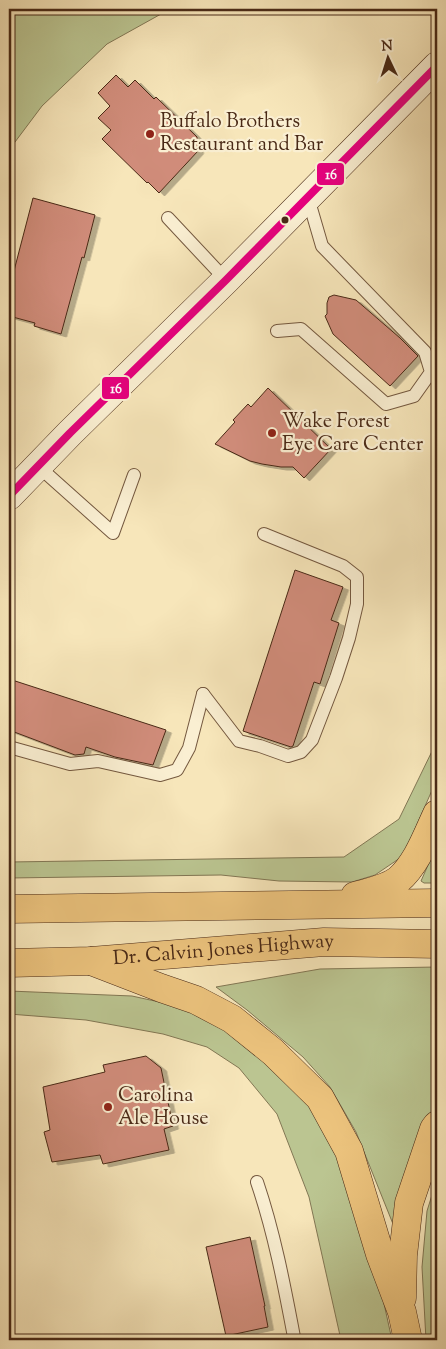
<svg xmlns="http://www.w3.org/2000/svg" width="446" height="1349" viewBox="0 0 446 1349" font-family="'Sorts Mill Goudy',serif">
<style>
.green{fill:#bbc591;stroke:#827754}
.building{fill:#d08c7a;stroke:#492916;filter:url(#shadow)}
.lines{fill:none;stroke-linecap:round;stroke-linejoin:round}
.lane-casing{stroke:#74583f;stroke-width:14}
.secondary-casing{stroke:#492916;stroke-width:29}
.highway-casing{stroke:#492916;stroke-width:29}
.lane{stroke:#faefd2;stroke-width:12}
.secondary{stroke:#faefd2;stroke-width:28}
.highway{stroke:#ecc37d;stroke-width:28}
.bus-1-casing{stroke:#faefd2;stroke-width:11}
.bus-1{stroke:#e5007d;stroke-width:8}
.poi-dot{fill:#8f2418;stroke:#faefd2;stroke-width:2}
.bus-dot{fill:#492916;stroke:#faefd2;stroke-width:2}
.labels{text-anchor:middle;dominant-baseline:central;stroke-width:4.5;stroke-linejoin:round;paint-order:stroke}
.poi-label{font-size:20px;fill:#492916;stroke:#faefd2;text-anchor:start}
.street-label{font-size:20px;fill:#492916;stroke:#faefd2}
.line-badge{stroke:#faefd2;stroke-width:2}
.badge-label{font-size:14px;text-anchor:middle;font-weight:bold;fill:#fff}
</style>
<defs>
<filter id="shadow"><feDropShadow dx="5.5" dy="3" stdDeviation="0" flood-color="#0004"/></filter>
</defs>
<rect width="100%" height="100%" fill="#f7e6ba"/>
<filter id="stains"><feTurbulence type="fractalNoise" baseFrequency=".004" numOctaves="4"/><feColorMatrix values="0 0 0 0 .2 0 0 0 0 .09 0 0 0 0 .02 0 0 0 .5 -.17"/></filter>
<radialGradient id="worn" r=".72"><stop offset=".6" stop-color="#630" stop-opacity="0"/><stop offset="1" stop-color="#630" stop-opacity=".3"/></radialGradient>
<g class="green">
<path d="M9,9H170L107,44L42,106L9,150Z"/>
<path d="M437,741V779L403,856L375,875L352,882L279,881L221,875L9,878V862L344,857L399,819Z"/>
<path d="M437,845V883H424L421,881Z"/>
<path d="M437,967V1102L425,1122L403,1178L393,1224L356,1132L330,1087L303,1057L247,1010L216,987L320,969Z"/>
<path d="M9,991L132,996L173,1005L213,1021L244,1039L317,1114L344,1162L377,1272L392,1340H341L309,1197L277,1114L239,1068L207,1047L163,1034L86,1020L9,1014Z"/>
<path d="M437,1179V1340H426L422,1267L427,1211Z"/>
</g>
<g class="building">
<path d="M116,75L128,87L135,80L154,99L156,97L197,137L198,151L159,193L148,182L147,183L102,139L111,130L98,118L110,106L98,93Z"/>
<path d="M33,198L95,215L84,258L82,257L61,334L34,326L35,323L9,316V290Z"/>
<path d="M334,295L356,300L400,338L418,356L390,386L333,334L325,316L327,314V303L329,297Z"/>
<path d="M268,388L331,449L304,478L293,467H281L262,464L250,461L215,444L235,422L233,420L248,404L251,407Z"/>
<path d="M295,570L343,587L331,620L339,623L320,684L314,682L293,746L291,747L243,731Z"/>
<path d="M9,679L166,730L153,765L115,757L86,747L84,754L75,755L9,730Z"/>
<path d="M146,1056L161,1068L173,1126L164,1129L169,1150L103,1164L100,1155L52,1162L44,1132L50,1130L43,1087L105,1072L103,1065Z"/>
<path d="M250,1237L265,1306H264L268,1327L226,1336L206,1247Z"/>
</g>
<g class="lines">
<g class="lane-casing">
<g id="lane">
<path d="M168,218L226,280"/>
<path d="M277,331L301,329L386,404L414,396L431,372L425,352L322,246L308,198"/>
<path d="M38,466L113,533L134,475"/>
<path d="M203,694L239,741L260,746L288,756L301,752L312,740L336,678L349,638L357,604V577L343,566L264,534"/>
<path d="M9,747L70,764L98,761L160,775L177,770L189,748L203,694"/>
<path d="M257,1182C274,1232 284,1284 294,1337L291,1340"/>
</g>
</g>
<g class="secondary-casing">
<path id="secondary" d="M9,496L70,433L226,280L437,66"/>
</g>
<g class="highway-casing">
<g id="highway">
<path d="M355,896C369,892 386,889 398,880C417,864 427,835 437,814"/>
<path d="M9,909L437,903"/>
<path d="M91,961L161,988L196,1000L232,1019L273,1052L320,1098L349,1151L380,1254L402,1312L408,1340"/>
<path id="s1" d="M9,963L91,961L324,942L437,944"/>
<path d="M402,1298L403,1255L409,1203L434,1129L437,1125"/>
</g>
</g>
<use href="#lane" class="lane"/>
<use href="#secondary" class="secondary"/>
<use href="#highway" class="highway"/>
<g class="bus-1-casing">
<path id="bus-1" d="M9,496L70,433L226,280L437,66"/>
</g>
<use href="#bus-1" class="bus-1"/>
</g>
<g class="poi-dot">
<circle cx="150" cy="134" r="5"/>
<circle cx="272" cy="433" r="5"/>
<circle cx="108" cy="1107" r="5"/>
</g>
<circle class="bus-dot" cx="285" cy="220" r="4.5"/>
<g class="labels">
<g class="poi-label">
<text x="160" y="122">Buffalo Brothers<tspan x="160" dy="23">Restaurant and Bar</tspan></text>
<text x="282" y="422">Wake Forest<tspan x="282" dy="23">Eye Care Center</tspan></text>
<text x="118" y="1096">Carolina<tspan x="118" dy="23">Ale House</tspan></text>
</g>
<g class="street-label">
<text stroke="none"><textPath href="#s1" startOffset="215">Dr. Calvin Jones Highway</textPath></text>
</g>
</g>
<g class="line-badge">
<rect x="316" y="162" width="29" height="24" rx="5" fill="#e5007d"/>
<rect x="101" y="376" width="29" height="24" rx="5" fill="#e5007d"/>
</g>
<g class="badge-label">
<text x="331" y="179">16</text>
<text x="116" y="393">16</text>
</g>
<rect width="446" height="1349" fill="none" stroke="#f7e6ba" stroke-width="30"/>
<rect x="10" y="10" width="426" height="1329" fill="none" stroke="#492916" stroke-width="2.5"/>
<rect x="15" y="15" width="416" height="1319" fill="none" stroke="#492916"/>
<g transform="translate(388 58) rotate(356)" stroke="#faefd2" stroke-width="4" paint-order="stroke">
<path d="M0-4L9 19L0 12L-9 19Z" fill="#492916"/>
<text y="-8" font-size="14" font-weight="bold" text-anchor="middle" fill="#492916">N</text>
</g>
<rect width="100%" height="100%" filter="url(#stains)"/>
<rect width="100%" height="100%" fill="url(#worn)"/>
</svg>
